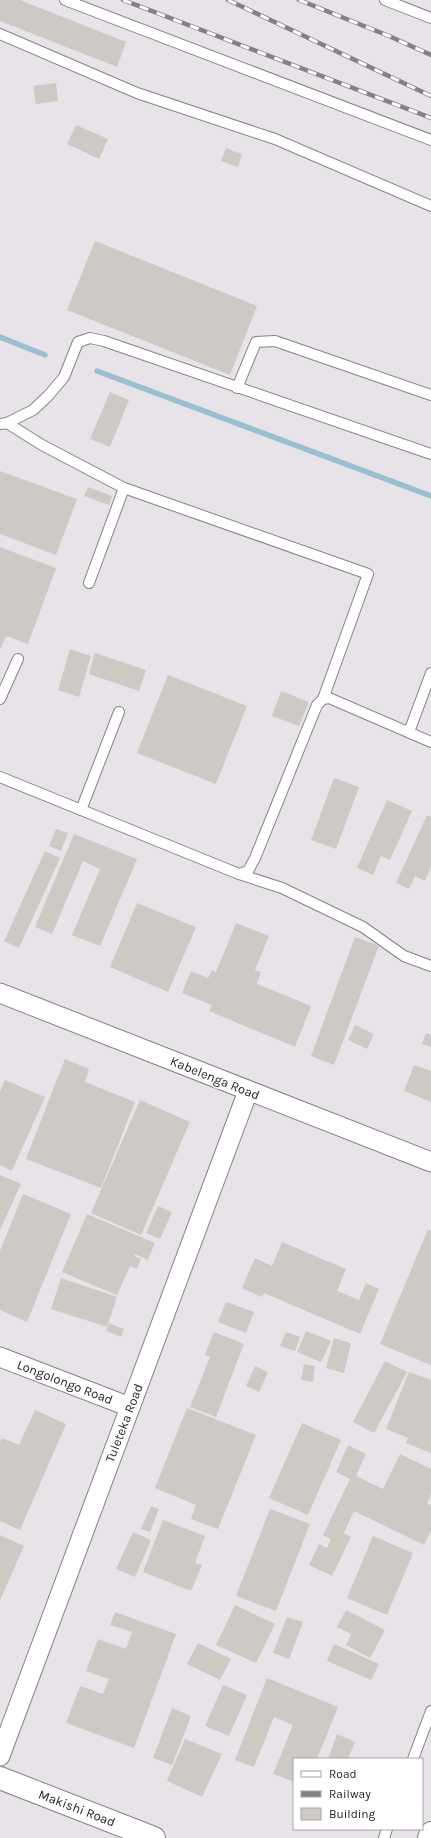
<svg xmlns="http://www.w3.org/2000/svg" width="431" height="1838" viewBox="0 0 431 1838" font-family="Karla,sans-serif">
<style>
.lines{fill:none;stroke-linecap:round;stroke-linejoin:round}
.stream{stroke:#9bbfce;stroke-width:5.5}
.building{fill:#cfc9c6}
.service-casing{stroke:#868286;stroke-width:12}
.minor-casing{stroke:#868286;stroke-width:21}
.secondary-casing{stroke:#868286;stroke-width:24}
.primary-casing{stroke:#868286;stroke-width:24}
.service{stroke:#fff;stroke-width:10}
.minor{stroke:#fff;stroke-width:19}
.secondary{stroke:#fff;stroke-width:22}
.primary{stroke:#fff;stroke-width:22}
.rail-casing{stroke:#848185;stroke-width:4.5}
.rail{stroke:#fff;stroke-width:3;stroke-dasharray:9;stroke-linecap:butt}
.labels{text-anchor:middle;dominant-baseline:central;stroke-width:3;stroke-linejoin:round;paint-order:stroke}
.street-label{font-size:13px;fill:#1f1e20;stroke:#fff}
</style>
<rect width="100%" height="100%" fill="#e7e3e8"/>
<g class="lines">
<g class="stream">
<path d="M0,337L45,355"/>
<path d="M97,371L431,496"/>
</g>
</g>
<g class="building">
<path d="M0,0H20L126,42L117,67L0,21Z"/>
<path d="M56,83L58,101L36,104L33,86Z"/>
<path d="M76,125L108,139L99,159L67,144Z"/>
<path d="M226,148L242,154L238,167L221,161Z"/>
<path d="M95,241L257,306L230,375L67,310Z"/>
<path d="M110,392L129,400L110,447L90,439Z"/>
<path d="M0,471L77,499L56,555L0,534Z"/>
<path d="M88,487L112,496L109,505L84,496Z"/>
<path d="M0,547L56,568L28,644L6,636L0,650Z"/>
<path d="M70,649L91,656L79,697L58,690Z"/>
<path d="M95,653L146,670L139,691L89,674Z"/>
<path d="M168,675L247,706L216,784L137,753Z"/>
<path d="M281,691L309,702L299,726L272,716Z"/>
<path d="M334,778L359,787L336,849L311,840Z"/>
<path d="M387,800L412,811L390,860L381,856L373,875L357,868Z"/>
<path d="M427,815L431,817V867L425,881L415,876L409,889L396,883Z"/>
<path d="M56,829L68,833L61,851L49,846Z"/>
<path d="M74,834L137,859L100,946L72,935L100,869L83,861L52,934L35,927Z"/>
<path d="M45,851L60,858L19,948L4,941Z"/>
<path d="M137,903L196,927L168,992L110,967Z"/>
<path d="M236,923L269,936L255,970L261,972L257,984L311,1006L295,1047L209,1011L212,1005L182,993L191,971L208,978L212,970L216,972Z"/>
<path d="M355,937L379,946L334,1065L311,1056Z"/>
<path d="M355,1025L374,1034L367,1049L348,1040Z"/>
<path d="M426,1033L431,1035V1047L422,1044Z"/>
<path d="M65,1059L89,1069L85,1082L135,1102L101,1188L26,1159Z"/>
<path d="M414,1065L431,1071V1102L404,1091Z"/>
<path d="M5,1080L45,1097L12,1171L0,1165V1092Z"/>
<path d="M140,1100L190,1122L141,1235L91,1213Z"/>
<path d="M0,1175L21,1184L0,1230Z"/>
<path d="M23,1194L71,1214L27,1322L0,1310V1251Z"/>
<path d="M158,1206L172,1212L160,1239L146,1233Z"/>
<path d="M87,1214L155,1243L148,1260L135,1254L134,1256L141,1259L137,1269L130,1266L117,1295L62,1272Z"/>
<path d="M428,1229L431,1231V1365L380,1344Z"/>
<path d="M282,1242L346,1269L337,1291L359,1300L366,1283L379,1289L360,1334L264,1293L262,1297L242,1288L255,1258L272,1266Z"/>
<path d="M61,1278L117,1297L107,1327L51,1309Z"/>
<path d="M226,1302L254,1312L246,1333L218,1322Z"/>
<path d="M109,1323L124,1329L121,1337L106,1331Z"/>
<path d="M306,1331L331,1341L321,1362L297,1352Z"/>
<path d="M214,1332L244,1344L216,1417L190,1407L210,1357L205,1355Z"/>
<path d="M286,1332L300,1337L295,1351L280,1346Z"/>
<path d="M334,1338L351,1343L344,1373L326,1368Z"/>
<path d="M385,1361L407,1372L374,1433L353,1422Z"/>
<path d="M304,1364L315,1366L313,1382L301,1380Z"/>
<path d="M255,1366L268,1372L259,1392L246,1386Z"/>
<path d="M409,1372L431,1380V1453L406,1443L408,1438L386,1429Z"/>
<path d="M187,1408L256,1435L218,1529L191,1519L196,1505L155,1488Z"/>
<path d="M35,1410L66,1424L20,1530L0,1521V1442L2,1438L19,1445Z"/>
<path d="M302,1423L341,1440L308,1515L269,1498Z"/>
<path d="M348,1445L366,1454L356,1476L383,1489L400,1454L431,1469V1494L427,1503L431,1505V1531L424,1545L354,1511L344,1533L351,1537L332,1576L309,1565L319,1544L327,1548L331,1539L323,1535L350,1479L336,1472Z"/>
<path d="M151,1506L159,1509L150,1532L141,1529Z"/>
<path d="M270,1509L310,1524L276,1611L236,1596Z"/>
<path d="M163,1520L205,1536L195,1563L202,1565L191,1591L143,1572Z"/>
<path d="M133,1532L151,1540L135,1577L116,1569Z"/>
<path d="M0,1535L24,1546L0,1600Z"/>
<path d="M373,1536L413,1553L387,1615L347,1598Z"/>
<path d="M235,1605L275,1624L256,1663L216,1645Z"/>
<path d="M346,1610L385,1630L370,1658L346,1645L351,1634L337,1627Z"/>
<path d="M115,1612L176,1634L134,1748L66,1723L80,1686L103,1694L109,1679L86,1671L98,1639L126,1649L132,1632L110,1625Z"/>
<path d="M287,1617L303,1622L289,1659L273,1653Z"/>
<path d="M198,1643L231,1659L220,1680L187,1664Z"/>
<path d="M334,1644L379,1664L371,1680L327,1661Z"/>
<path d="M267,1678L338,1707L317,1759H294V1782L273,1774L293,1725L274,1717L254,1767L235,1760Z"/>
<path d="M223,1685L247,1695L229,1736L205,1726Z"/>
<path d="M172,1708L191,1716L172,1765L153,1758Z"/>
<path d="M337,1734L355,1742L348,1759H328Z"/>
<path d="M185,1739L222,1754L202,1797L167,1781Z"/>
</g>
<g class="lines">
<g class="service-casing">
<g id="service">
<path d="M65,0L431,140"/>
<path d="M385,0L431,18"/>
<path d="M0,34L137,93L275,139L431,206"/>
<path d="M237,388L256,342L275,341L431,395"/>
<path d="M7,423L33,410L48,396L64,377L78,342L90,338L104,341L431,454"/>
<path d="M0,424L7,423L42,445L124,488L89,583"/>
<path d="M124,488L368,574L323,699"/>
<path d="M0,699L18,659"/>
<path d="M409,732L431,673"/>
<path d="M0,777L239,874L248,871L255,858L317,705L323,699L329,698L431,742"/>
<path d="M81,810L119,712"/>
<path d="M239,874L282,888L363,927L404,956L431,966"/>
<path d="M413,1759L431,1711"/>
<path d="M384,1838L387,1829"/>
</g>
</g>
<g class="minor-casing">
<g id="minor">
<path d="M0,993L431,1162"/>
<path d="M0,1357L130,1407"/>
<path d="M0,1756L248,1091"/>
</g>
</g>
<g class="secondary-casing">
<path id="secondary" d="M0,1778L154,1838"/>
</g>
<g class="primary-casing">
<path id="primary" d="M429,1838L431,1833"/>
</g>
<use href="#service" class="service"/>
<use href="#minor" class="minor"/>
<use href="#secondary" class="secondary"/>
<use href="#primary" class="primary"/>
<g class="rail-casing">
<g id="rail">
<path d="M123,0L431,118"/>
<path d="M228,0L431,96"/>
<path d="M299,0L389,36L431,55"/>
</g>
</g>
<use href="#rail" class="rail"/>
</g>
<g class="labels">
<g class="street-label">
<text transform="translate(215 1078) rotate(22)">Kabelenga Road</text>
<text transform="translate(65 1382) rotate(21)">Longolongo Road</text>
<text transform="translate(124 1423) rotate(-69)">Tuleteka Road</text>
<text transform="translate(77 1808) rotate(21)">Makishi Road</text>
</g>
</g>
<rect x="293" y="1758" width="130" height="72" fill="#ffffff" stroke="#a5a5a6"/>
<rect x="301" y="1771" width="20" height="6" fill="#ffffff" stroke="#a5a5a6"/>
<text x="329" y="1778" font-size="12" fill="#1f1e20">Road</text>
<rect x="301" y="1791" width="20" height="6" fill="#848185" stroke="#a5a5a6"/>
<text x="329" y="1798" font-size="12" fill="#1f1e20">Railway</text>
<rect x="301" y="1808" width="20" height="12" fill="#cfc9c6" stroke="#a5a5a6"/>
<text x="329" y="1818" font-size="12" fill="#1f1e20">Building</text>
</svg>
